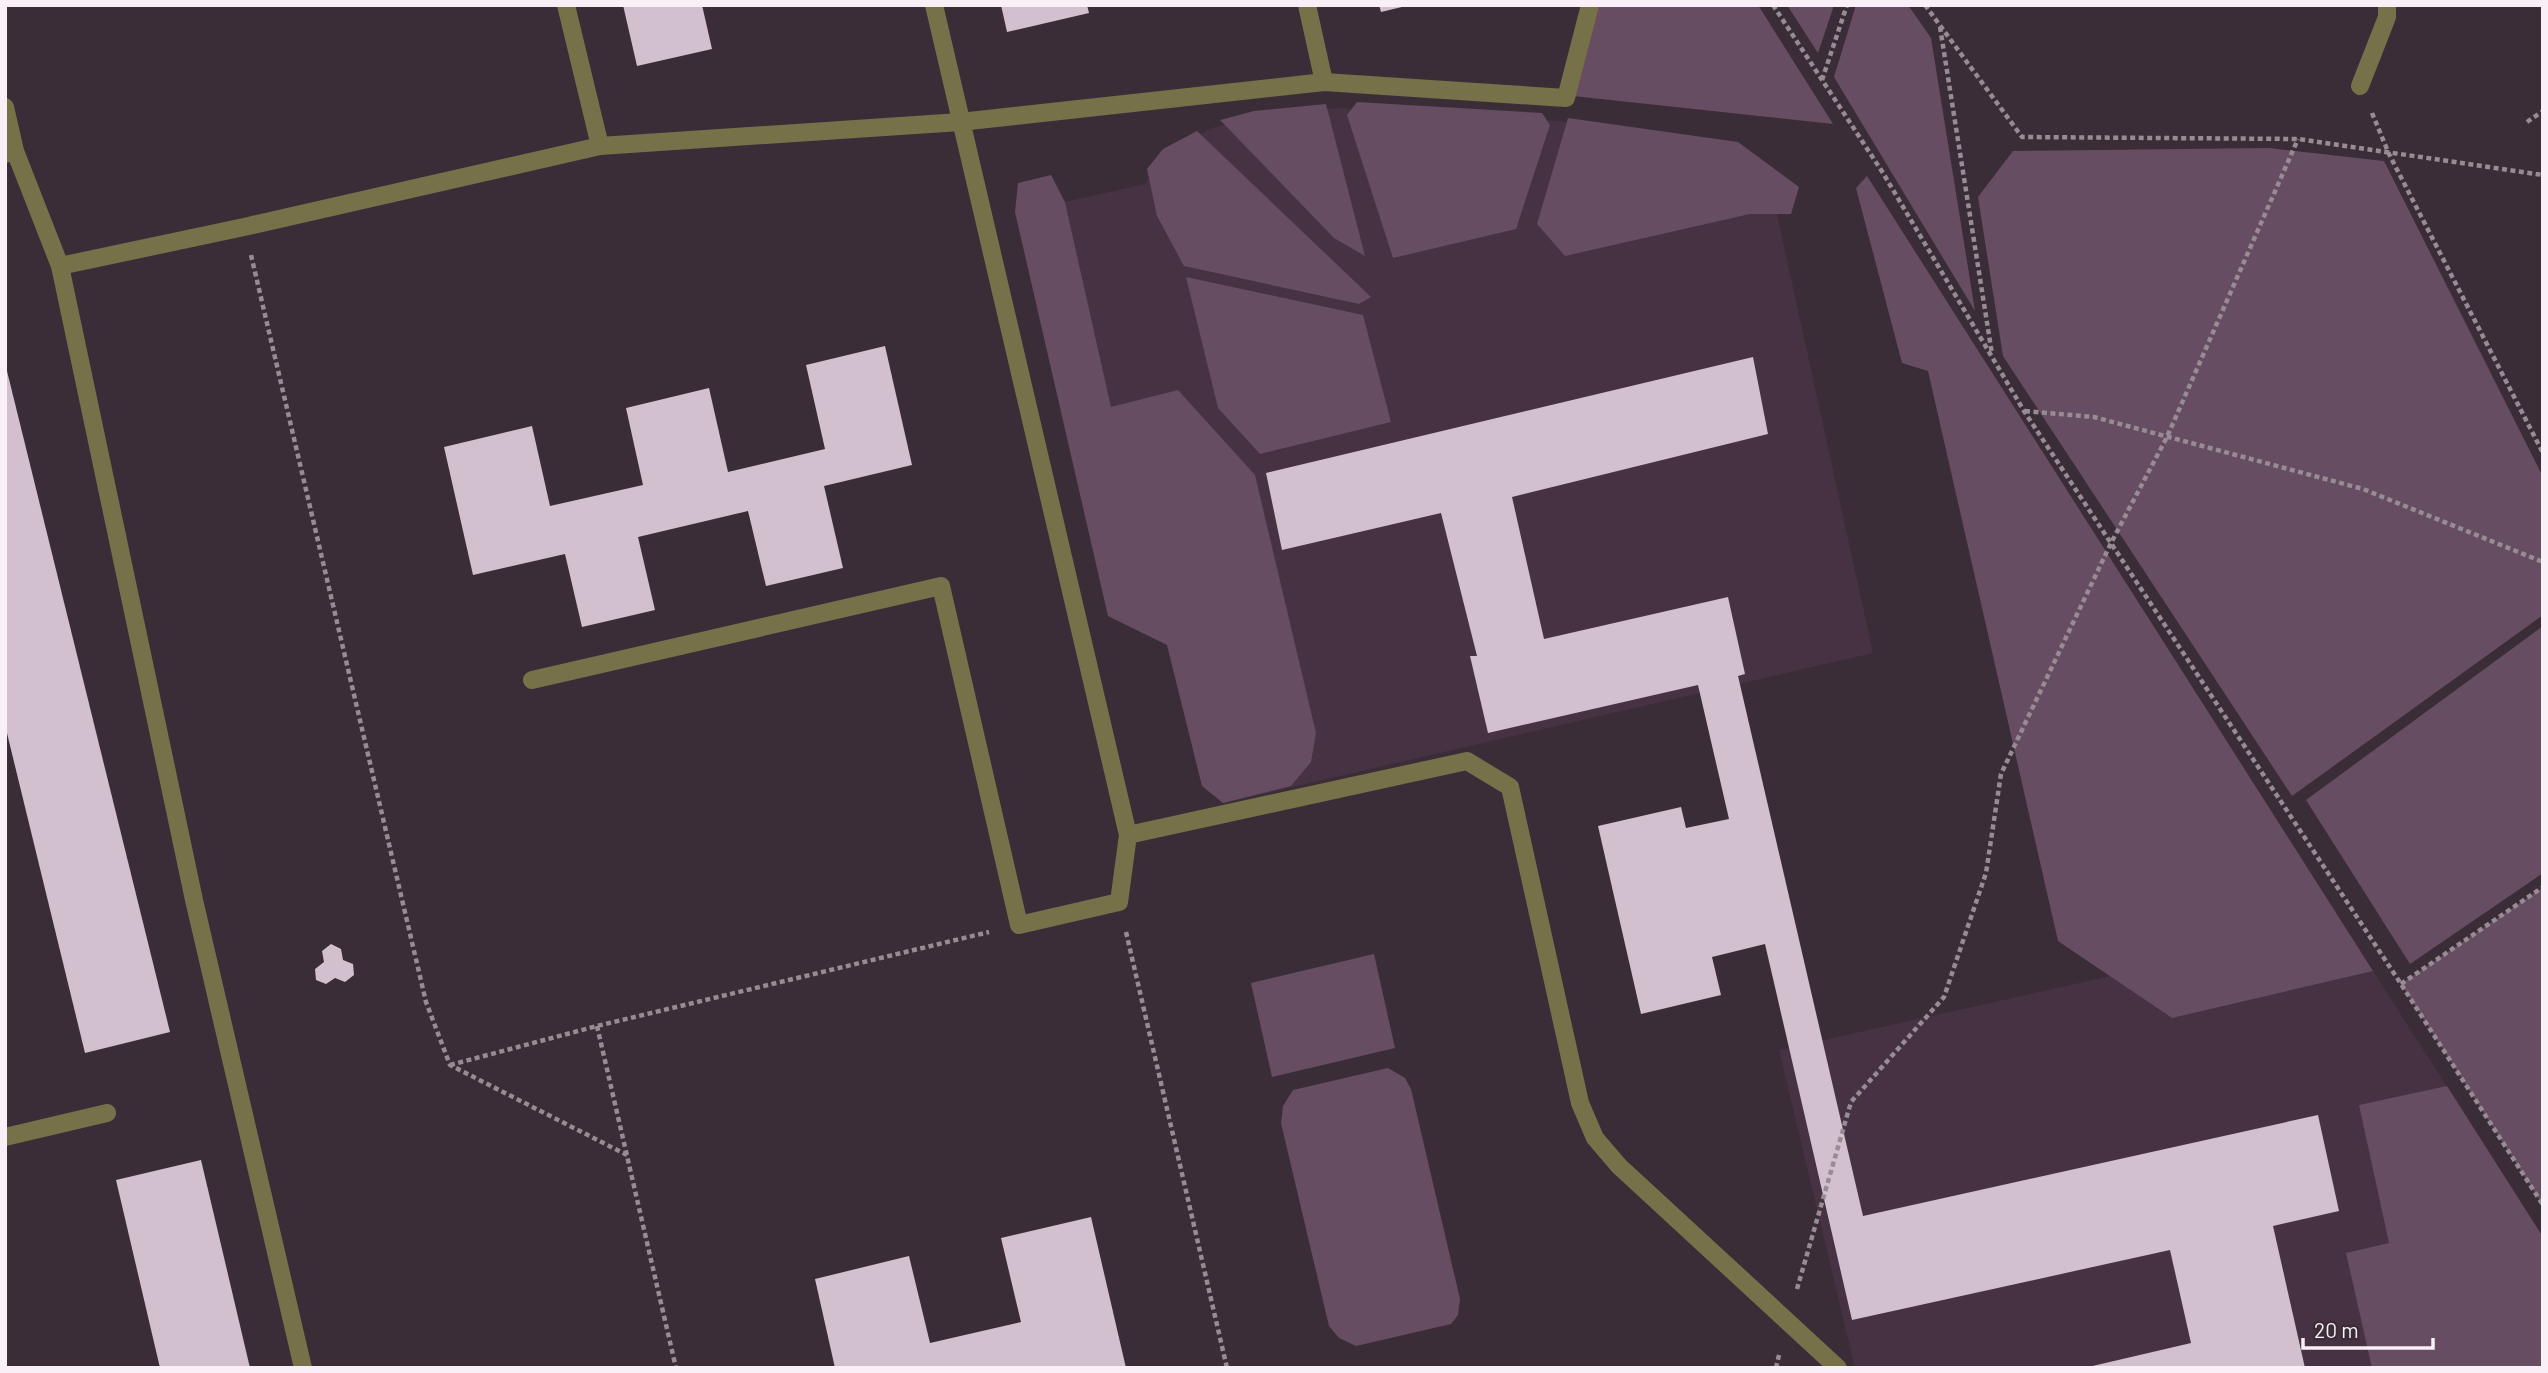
<svg xmlns="http://www.w3.org/2000/svg" width="2548" height="1373" viewBox="0 0 2548 1373" font-family="Barlow,sans-serif">
<style>
.built{fill:#463242}
.green{fill:#664d61}
.building{fill:#d3c0ce}
.lines{fill:none;stroke-linecap:round;stroke-linejoin:round}
.path{stroke:#978b94;stroke-width:4.5;stroke-dasharray:5 3.5;stroke-linecap:butt}
.lane{stroke:#77714a;stroke-width:18}
.street{stroke:#77714a;stroke-width:18}
</style>
<rect width="100%" height="100%" fill="#3b2d38"/>
<g class="built">
<path d="M1340,108L1559,121L1734,147L1768,173L1873,653L1223,803L1202,786L1111,407L1065,202L1145,184L1168,151L1212,128L1256,116Z"/>
<path d="M2373,971L2543,1237V1368H1855L1779,1050L2111,976L2172,1018Z"/>
</g>
<g class="green">
<path d="M1599,5H1758L1833,124L1573,96Z"/>
<path d="M1787,5H1834L1818,53Z"/>
<path d="M1856,5H1908L1931,38L1975,311L1834,77Z"/>
<path d="M1357,102L1542,113L1550,125L1516,229L1393,258L1347,115Z"/>
<path d="M1326,104L1365,256L1334,238L1220,120L1254,111Z"/>
<path d="M1568,118L1738,142L1799,187L1791,214H1750L1565,256L1537,224Z"/>
<path d="M1197,131L1371,297L1359,304L1184,266L1157,216L1147,169L1163,149Z"/>
<path d="M2269,148L2384,161L2543,477V615L2292,796L2003,356L1978,197L2013,151Z"/>
<path d="M1051,175L1065,202L1111,407L1178,390L1255,475L1316,733L1311,762L1291,786L1223,803L1202,786L1167,645L1108,616L1015,212L1018,183Z"/>
<path d="M1867,176L2373,971L2172,1018L2058,941L1928,371L1902,363L1856,188Z"/>
<path d="M1186,277L1363,315L1391,422L1260,454L1218,408Z"/>
<path d="M2543,626V873L2410,964L2306,800Z"/>
<path d="M2543,887V1205L2401,984Z"/>
<path d="M1374,954L1395,1048L1272,1077L1251,983Z"/>
<path d="M1388,1068L1405,1078L1411,1089L1460,1299L1458,1315L1451,1324L1356,1346L1339,1338L1329,1326L1281,1123L1283,1106L1293,1090Z"/>
<path d="M2447,1086L2543,1237V1368H2372L2346,1253L2389,1243L2359,1105Z"/>
</g>
<g class="building">
<path d="M623,5H702L712,49L637,66Z"/>
<path d="M1001,5H1087L1089,13L1007,32Z"/>
<path d="M1379,5H1406V6L1381,12Z"/>
<path d="M885,346L912,465L824,486L843,568L766,586L748,511L638,537L655,610L582,627L565,554L473,575L444,447L532,426L550,506L643,485L626,408L709,388L728,472L825,449L806,365Z"/>
<path d="M1753,357L1768,434L1512,497L1544,639L1728,597L1745,674L1738,676L1863,1216L2318,1115L2339,1211L2273,1226L2305,1368H2084L2191,1343L2170,1250L1852,1320L1765,944L1712,957L1721,995L1641,1014L1598,826L1681,807L1686,828L1729,819L1698,685L1488,733L1470,656H1477L1441,513L1282,550L1266,473Z"/>
<path d="M5,363L170,1032L85,1053L5,725Z"/>
<path d="M331,944L341,949L343,960L353,964L354,975L345,982L335,978L326,984L316,980L315,969L324,962L322,951Z"/>
<path d="M201,1160L218,1232L250,1368H160L116,1180Z"/>
<path d="M1091,1217L1126,1368H835L815,1279L909,1256L930,1343L1021,1322L1001,1238Z"/>
</g>
<g class="lines">
<g class="path">
<path d="M1773,5L1883,173L2024,411L2401,984L2543,1205"/>
<path d="M1925,5L2022,137L2298,139L2543,175"/>
<path d="M1940,27L1992,354"/>
<path d="M1822,80L1847,5"/>
<path d="M2372,113L2389,154L2543,453"/>
<path d="M2527,122L2543,111"/>
<path d="M251,255L426,1002L450,1065L627,1155"/>
<path d="M2025,411L2094,417L2363,489L2543,562"/>
<path d="M1126,932L1227,1368"/>
<path d="M2401,984L2543,887"/>
<path d="M597,1026L676,1368"/>
<path d="M450,1065L597,1026L989,932"/>
<path d="M1797,1289L1851,1102L1944,997L1986,873L2001,774L2111,543L2167,437L2298,139"/>
<path d="M1776,1368L1779,1355"/>
</g>
<g class="lane">
<path d="M1307,5L1324,82"/>
<path d="M2360,86L2387,17V5"/>
<path d="M5,107L15,151L60,266L194,900L303,1368"/>
<path d="M600,146L960,122L1324,82L1566,98L1590,5"/>
<path d="M60,266L244,227L600,146L566,5"/>
<path d="M532,680L941,586L1019,925L1119,902L1128,835L934,5"/>
<path d="M1128,835L1467,761L1510,787L1580,1103L1595,1138L1619,1166L1838,1368"/>
<path d="M5,1137L107,1113"/>
</g>
<path class="street" d="M5,154L15,151"/>
</g>
<rect width="2548" height="1373" fill="none" stroke="#f9eff6" stroke-width="14"/>
<path d="M2303 1338v10h130v-10" fill="none" stroke="#f9eff6" stroke-width="3.5"/>
<text x="2314" y="1338" font-size="21" fill="#f9eff6" stroke="#3b2d38" stroke-width="5" paint-order="stroke">20 m</text>
</svg>
